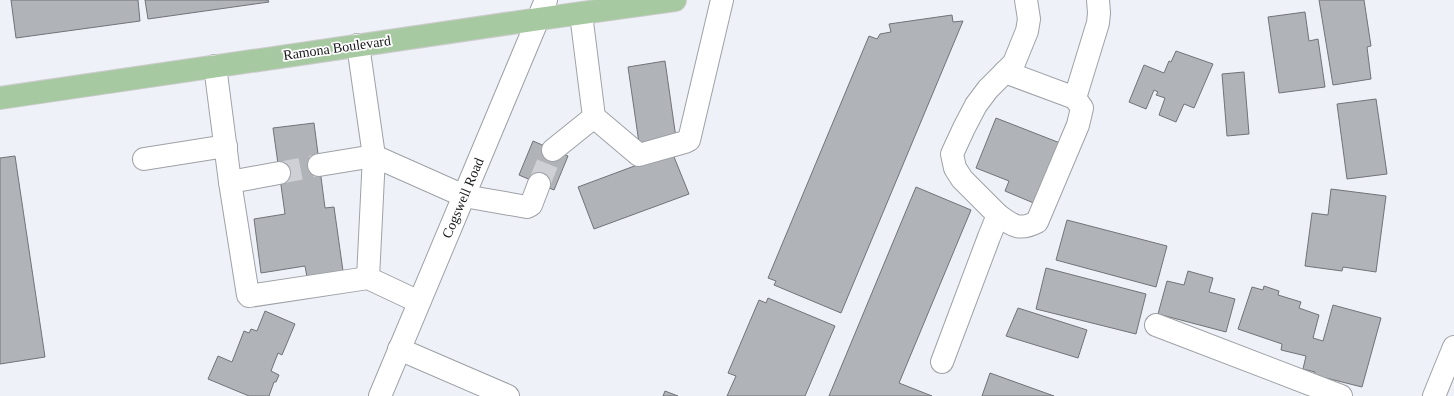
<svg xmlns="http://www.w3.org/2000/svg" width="1454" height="396" viewBox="0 0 1454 396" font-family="Georgia,serif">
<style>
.building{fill:#b0b3b8;stroke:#717378}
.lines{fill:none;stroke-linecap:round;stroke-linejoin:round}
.minor-tunnel{stroke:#ced0d6;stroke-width:22;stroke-dasharray:22 11;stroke-linecap:butt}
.minor-casing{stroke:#9ea1a6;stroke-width:24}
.major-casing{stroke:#ccc;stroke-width:24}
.minor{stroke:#fff;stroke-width:22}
.major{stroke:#a7c9a2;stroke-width:22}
.labels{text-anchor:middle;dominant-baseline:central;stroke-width:3.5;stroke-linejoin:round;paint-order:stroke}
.street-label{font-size:14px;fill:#161719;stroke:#fff}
</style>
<rect width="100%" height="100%" fill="#eef1f7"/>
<g class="building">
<path d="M11,0H138L140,21L16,38Z"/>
<path d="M145,0H268L269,2L148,19Z"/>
<path d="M1319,0H1364L1371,46L1367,47L1371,79L1333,85Z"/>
<path d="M1305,12L1309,41L1318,39L1325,87L1279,93L1268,17Z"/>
<path d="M952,15L953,22L963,21L841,313L774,285L776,281L768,278L869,36L877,39L880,34L891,32L889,24Z"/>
<path d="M1176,51L1213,64L1194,108L1184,104L1176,122L1159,115L1165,98L1156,95L1158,92L1154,90L1146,109L1129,102L1144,65L1164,73L1169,61L1171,62Z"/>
<path d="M665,61L676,138L639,143L628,67Z"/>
<path d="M1244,72L1249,134L1227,136L1222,74Z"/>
<path d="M1376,99L1387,174L1347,179L1337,104Z"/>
<path d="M996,118L1060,143L1036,204L1005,191L1009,181L976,168Z"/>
<path d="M314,123L325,208L334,207L343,271L307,277L305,266L261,273L254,219L285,214L273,128Z"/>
<path d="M533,141L568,156L554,190L519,175Z"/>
<path d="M672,152L689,194L594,229L578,187Z"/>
<path d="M15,156L45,357L0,364V158Z"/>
<path d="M916,187L971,210L899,383L932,396H829Z"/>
<path d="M1331,189L1386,196L1376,272L1343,267L1342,271L1305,266L1312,213L1328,215Z"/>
<path d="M1067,220L1167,246L1156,287L1056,260Z"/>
<path d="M1046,268L1146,294L1136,334L1036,309Z"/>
<path d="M1188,271L1213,278L1209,292L1235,299L1226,332L1158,314L1167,281L1184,285Z"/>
<path d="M1264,286L1279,291L1278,295L1301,302L1299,308L1319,315L1313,338L1323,341L1333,305L1381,318L1362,387L1314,375L1315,372L1303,369L1306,356L1281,350L1282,344L1238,329L1252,287L1263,290Z"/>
<path d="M768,298L835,326L805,396H727L736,376L728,373L759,300L766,303Z"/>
<path d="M1018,308L1087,330L1078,358L1006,336Z"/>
<path d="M265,311L295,324L282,355L278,353L271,371L279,375L276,382H274L269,396H249L208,379L218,356L232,362L244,331L249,333L251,329L257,331Z"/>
<path d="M990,373L1054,396H982Z"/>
<path d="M665,391L678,396H663Z"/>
</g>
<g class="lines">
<g class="minor-tunnel">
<path d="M279,173L319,165"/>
<path d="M539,184L553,150"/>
</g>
<g class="minor-casing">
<g id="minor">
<path d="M581,14L594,117L639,155L685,142L689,140L722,0"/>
<path d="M215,66L230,182L279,173"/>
<path d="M1075,98L1098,23L1099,13L1098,0"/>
<path d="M553,150L594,117"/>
<path d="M144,159L226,146"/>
<path d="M319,165L374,156L358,45"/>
<path d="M230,182L248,295L249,296L368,278L419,302"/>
<path d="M998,215C1013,226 1019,231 1037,222L1078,125L1082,108L1075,98L1005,72"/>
<path d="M368,278L374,156L464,196L527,207L531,205L539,184"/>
<path d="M1156,325L1341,396"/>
<path d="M399,349L508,396"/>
<path d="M942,362L989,237L998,215L962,179L955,168L952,154L964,128L976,105L988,89L1014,63L1027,31L1029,19L1026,0"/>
<path d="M380,396L546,0"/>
<path d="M1434,396L1454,347"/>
</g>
</g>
<g class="major-casing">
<path id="major" d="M0,98L539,19L675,0"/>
</g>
<use href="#minor" class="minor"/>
<use href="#major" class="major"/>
</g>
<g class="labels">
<g class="street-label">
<text transform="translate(337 48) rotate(-8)">Ramona Boulevard</text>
<text transform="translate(463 198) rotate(-67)">Cogswell Road</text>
</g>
</g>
</svg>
